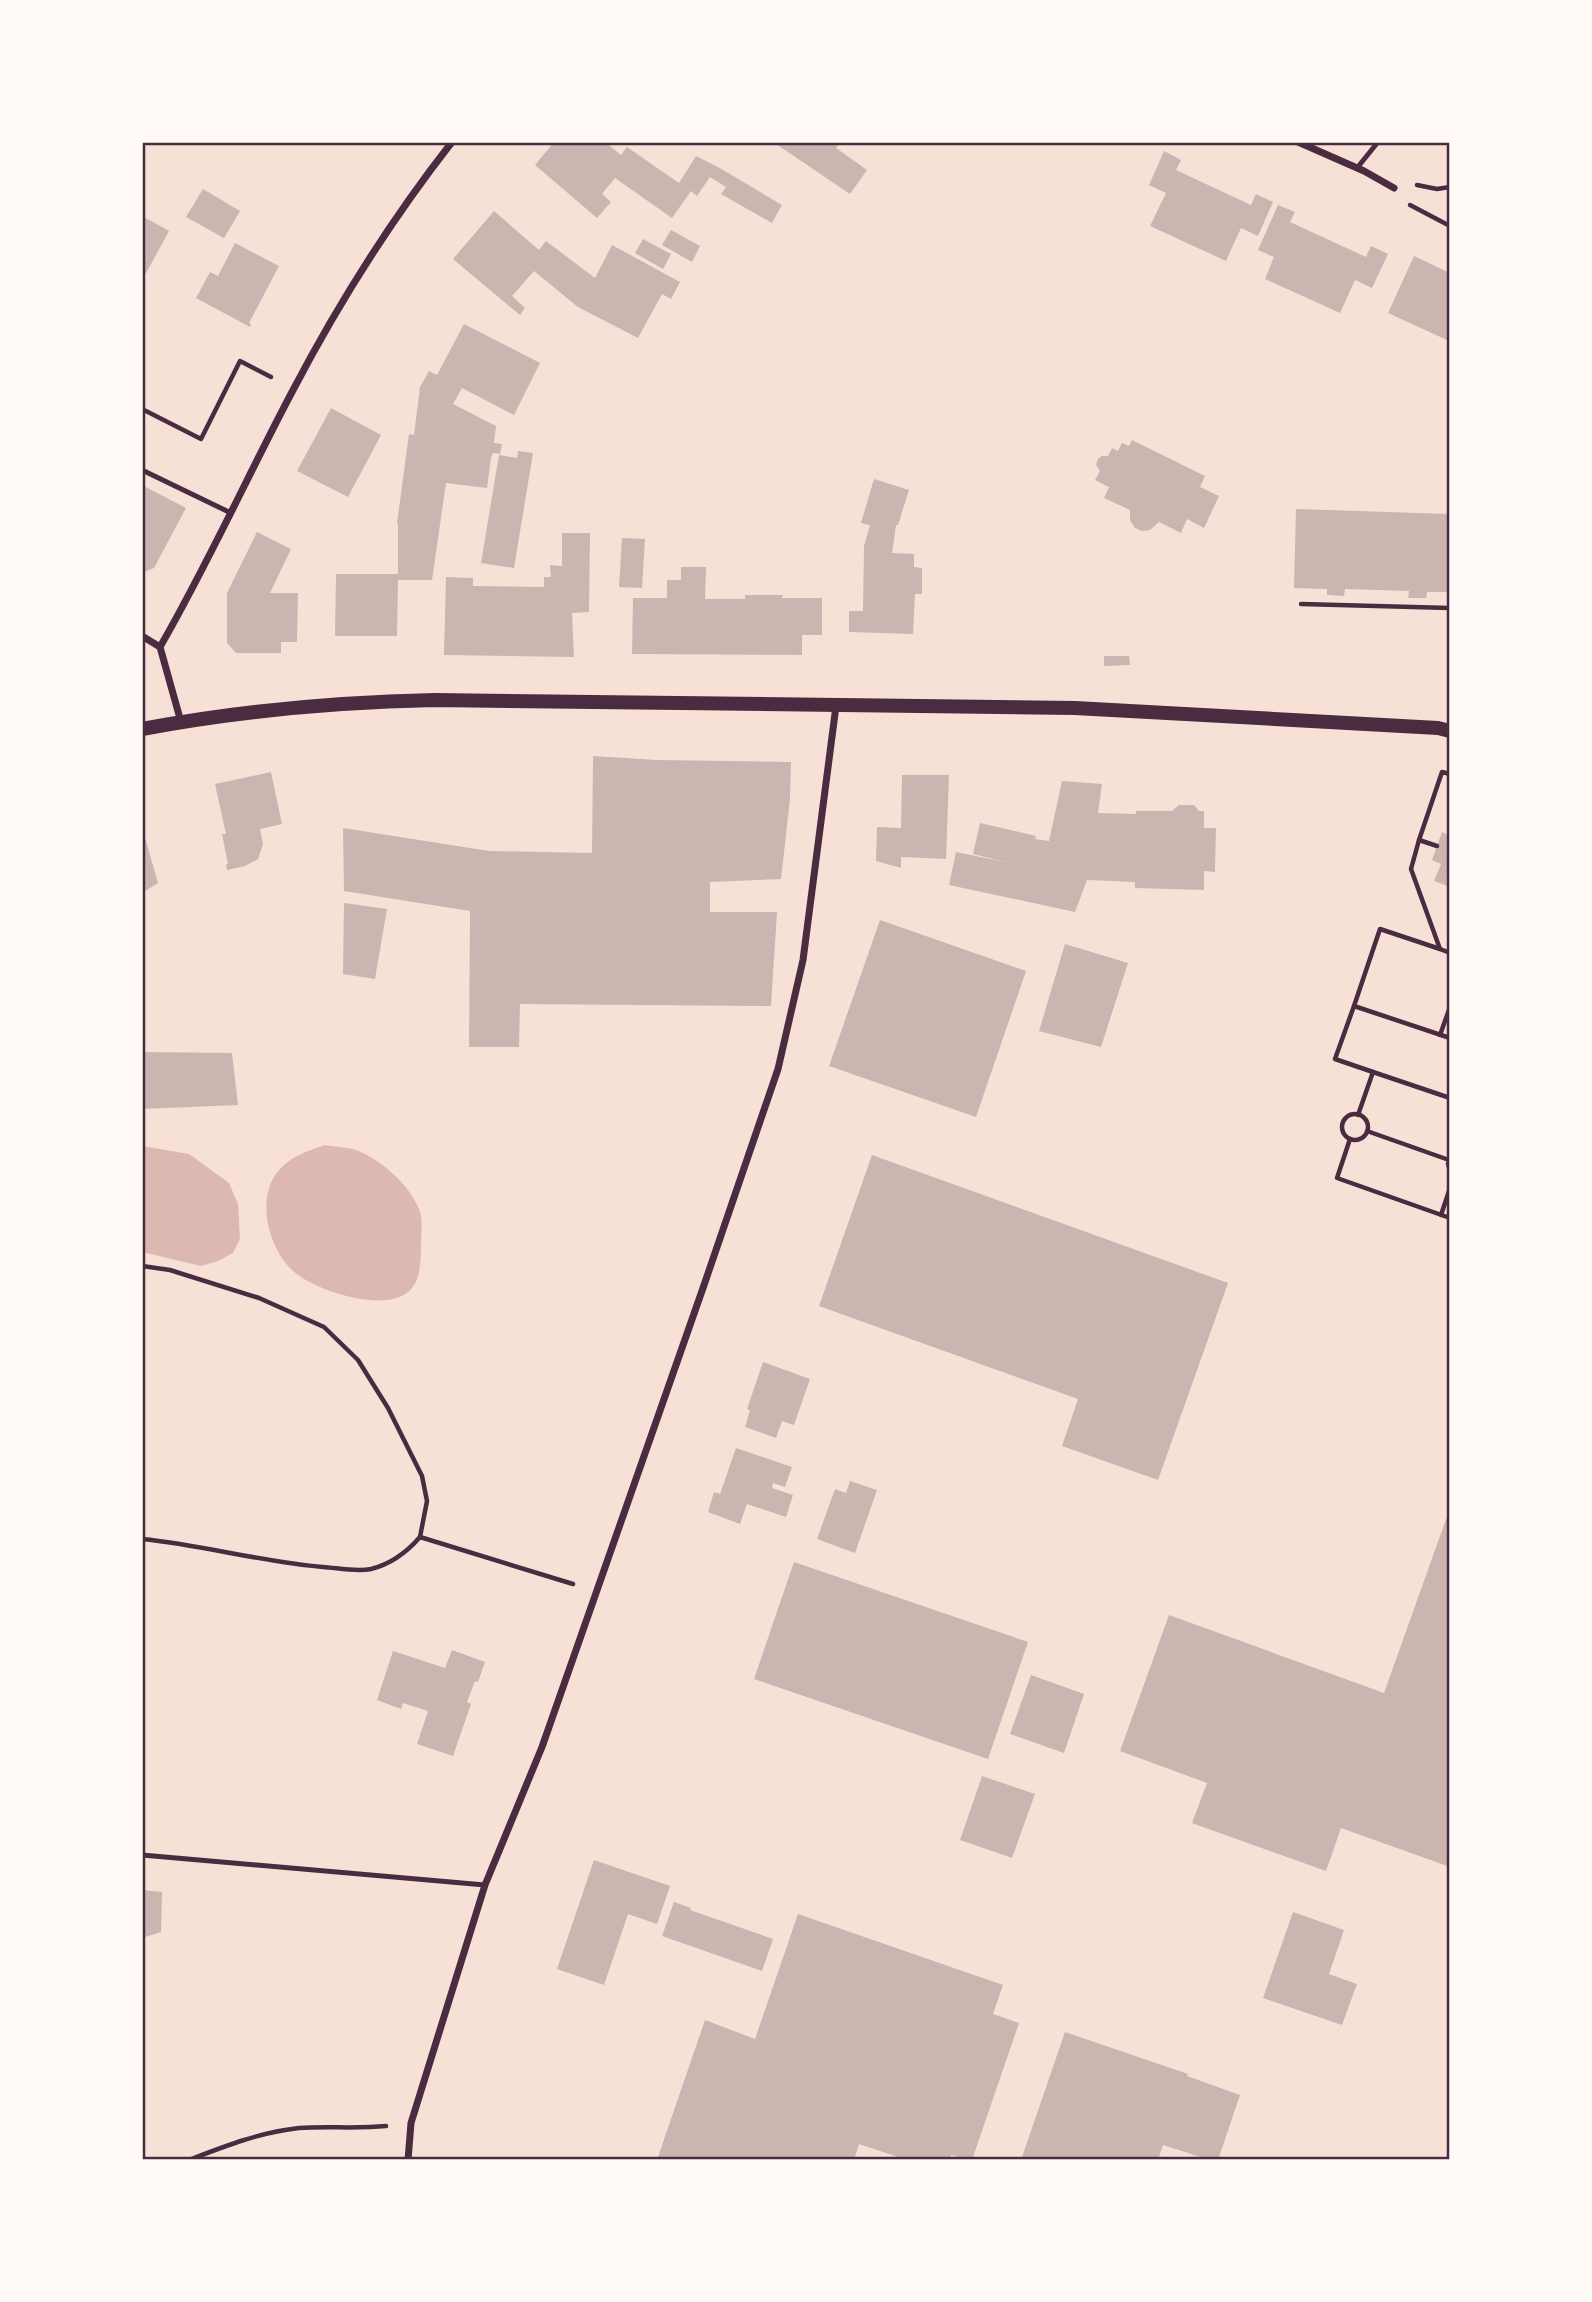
<svg xmlns="http://www.w3.org/2000/svg" width="1592" height="2302" viewBox="0 0 1592 2302" font-family="'Titillium Web',sans-serif">
<style>
.water{fill:#dcb8b0}
.building{fill:#ccb4b1}
.lines{fill:none;stroke-linecap:round;stroke-linejoin:round}
.path{stroke:#4a2c40;stroke-width:4.5}
.service{stroke:#4a2c40;stroke-width:5}
.minor{stroke:#4a2c40;stroke-width:7}
.secondary{stroke:#4a2c40;stroke-width:14}
.neatline{fill:none;stroke:#4a2c40;stroke-width:2.5}
</style>
<rect width="100%" height="100%" fill="#f7e1d7"/>
<g class="water">
<path d="M325,1145C335,1147 347,1147 356,1150C381,1159 412,1187 420,1212C423,1221 421,1233 421,1243C421,1256 421,1274 414,1285C395,1318 315,1291 293,1271C268,1248 255,1197 279,1170C291,1156 308,1151 325,1145Z"/>
<path d="M142,1146L189,1154L229,1183L238,1204L240,1239L233,1253L218,1261L201,1266L142,1252Z"/>
</g>
<g class="building">
<path d="M554,142H605L621,155L627,147L679,183L696,156L718,167L782,205L772,223L721,194L726,187L710,177L697,196L691,191L672,218L615,178L602,194L611,202L597,218L535,165Z"/>
<path d="M773,142H840L836,148L867,170L850,194Z"/>
<path d="M1164,151L1181,160L1176,170L1251,205L1256,194L1273,202L1258,236L1241,228L1226,261L1150,226L1166,193L1149,185Z"/>
<path d="M203,189L240,211L224,238L186,217Z"/>
<path d="M1278,205L1295,212L1290,222L1366,257L1371,246L1388,254L1372,288L1355,280L1340,313L1265,279L1274,257L1258,250Z"/>
<path d="M494,211L539,250L546,241L595,278L612,245L680,282L671,299L662,294L638,338L578,307L534,271L512,296L525,308L520,315L453,259Z"/>
<path d="M142,216L169,231L145,275L142,273Z"/>
<path d="M671,230L700,246L692,262L662,245Z"/>
<path d="M643,239L671,254L663,269L635,253Z"/>
<path d="M235,243L279,266L249,323L251,324L250,327L196,298L210,272L218,276Z"/>
<path d="M1414,256L1450,273V348L1447,347L1449,341L1388,313Z"/>
<path d="M464,324L540,363L514,415L462,388L453,404L496,426L494,443L502,444L500,454L493,453L491,458L487,488L446,483L432,580H398L397,636H335L336,574H398V524L397,523L409,434L414,435L420,387L429,371L437,375Z"/>
<path d="M331,408L381,435L348,497L297,471Z"/>
<path d="M1132,440L1205,476L1200,487L1219,496L1204,528L1187,519L1181,533L1159,522L1150,530L1142,531L1135,528L1130,520V510L1104,498L1109,487L1095,480L1100,471L1096,465L1098,459L1102,456H1108L1112,448L1118,451L1122,443L1129,446Z"/>
<path d="M518,451L533,453L514,568L481,563L499,455L517,458Z"/>
<path d="M874,479L909,490L898,525H896L892,553L914,554V567L922,568V594H915L913,634L849,632V611H863L864,546L870,525L861,523Z"/>
<path d="M142,485L186,508L154,568L142,573Z"/>
<path d="M1296,509L1450,514V592H1427L1426,598H1408L1409,591L1345,589L1344,596L1327,595V589L1294,588Z"/>
<path d="M257,532L291,549L270,593H298L297,642H281V653H236L227,643V593Z"/>
<path d="M562,533H590L589,612L572,613L574,657L444,655L446,577L473,578V586L544,587V577H551L550,565L562,566Z"/>
<path d="M622,538L645,539L642,588L619,587Z"/>
<path d="M681,567H706L705,599H745V595H783L782,598H822V635H802V655L632,654L633,598H667V580H681Z"/>
<path d="M1104,656H1129L1130,665L1104,666Z"/>
<path d="M593,756L657,760L791,762L790,799L781,879L710,882V912H777L771,1006L520,1004L519,1047H469L470,911L344,891L343,828L489,851L592,853Z"/>
<path d="M271,772L282,824L260,829L263,844L258,859L245,866L227,870L226,864H228L222,834H226L215,784Z"/>
<path d="M902,775H949L946,859L901,857V868L876,861L877,827L901,828Z"/>
<path d="M1062,781L1102,784L1098,813L1136,814V811H1172L1179,805H1194L1199,811H1204V828H1216L1215,872L1204,871V890L1135,888V882L1087,880L1075,912L949,885L956,852L1005,862L973,854L980,823L1036,836L1035,839L1049,841Z"/>
<path d="M142,827L158,883L142,893Z"/>
<path d="M1442,832L1450,836V887L1434,881L1441,864L1432,860Z"/>
<path d="M1448,891H1450V915L1447,914Z"/>
<path d="M344,903L387,909L375,979L343,974Z"/>
<path d="M880,920L1026,971L976,1117L829,1066Z"/>
<path d="M1065,944L1128,963L1101,1047L1039,1031Z"/>
<path d="M142,1052L232,1053L238,1105L142,1109Z"/>
<path d="M872,1155L1228,1283L1158,1480L1062,1446L1078,1399L819,1306Z"/>
<path d="M763,1362L810,1379L794,1425L782,1421L776,1438L745,1427L750,1410L747,1409Z"/>
<path d="M736,1448L792,1467L785,1487L773,1483L772,1488L793,1495L786,1517L747,1504L740,1524L708,1512L714,1492L720,1494Z"/>
<path d="M850,1481L877,1490L855,1553L817,1539L835,1489L846,1493Z"/>
<path d="M1450,1508V1867L1341,1828L1326,1871L1192,1823L1207,1783L1120,1751L1169,1615L1384,1693Z"/>
<path d="M794,1562L1028,1642L988,1759L754,1679Z"/>
<path d="M452,1650L485,1662L478,1682L475,1681L467,1702L471,1704L453,1756L417,1744L428,1711L403,1703L401,1709L377,1700L393,1651L445,1668Z"/>
<path d="M1031,1675L1084,1694L1064,1753L1010,1734Z"/>
<path d="M982,1776L1035,1794L1012,1858L960,1840Z"/>
<path d="M594,1860L670,1886L657,1924L628,1914L604,1985L557,1969Z"/>
<path d="M142,1890L162,1892L161,1932L142,1938Z"/>
<path d="M674,1902L691,1908L690,1910L773,1939L762,1971L662,1936Z"/>
<path d="M1293,1912L1344,1930L1329,1974L1357,1984L1342,2025L1263,1998Z"/>
<path d="M798,1914L1003,1985L993,2014L1019,2023L972,2160L951,2155L950,2160H907L859,2144L854,2160H657L705,2020L755,2039Z"/>
<path d="M1065,2032L1188,2074L1187,2076L1240,2095L1218,2160H1210L1163,2145L1158,2160H1021Z"/>
</g>
<g class="lines">
<g class="path">
<path d="M1417,185L1437,189L1450,187"/>
<path d="M1410,205L1450,226"/>
<path d="M142,409L201,439L240,361L271,377"/>
<path d="M1301,604L1450,608"/>
<path d="M1419,840L1411,869L1440,949L1450,953"/>
<path d="M1437,846L1419,840L1442,772L1450,774"/>
<path d="M1440,949L1380,929L1354,1006L1450,1038"/>
<path d="M1354,1006L1335,1059L1373,1072"/>
<path d="M1440,1035L1450,1007"/>
<circle cx="1355" cy="1127" r="13"/>
<path d="M1358,1115L1373,1072L1450,1098"/>
<path d="M1367,1131L1449,1160"/>
<path d="M1350,1139L1337,1178L1450,1218"/>
<path d="M1450,1158L1448,1164L1450,1171"/>
<path d="M1441,1215L1450,1188"/>
<path d="M142,1266L170,1270L259,1298L324,1327L358,1360L388,1408L422,1476L427,1501L420,1537L573,1584"/>
<path d="M142,1539C203,1545 262,1562 323,1567C338,1568 356,1572 371,1569C391,1564 407,1552 420,1537"/>
<path d="M189,2160C225,2146 261,2132 299,2128C328,2126 357,2129 386,2126"/>
</g>
<g class="service">
<path d="M1357,168L1378,142"/>
<path d="M142,470L231,513"/>
<path d="M142,1855L485,1885"/>
</g>
<g class="minor">
<path d="M1298,142L1364,171L1394,188"/>
<path d="M142,636L160,647L181,722"/>
<path d="M160,647C208,564 247,477 292,392C338,304 391,220 452,142"/>
<path d="M408,2160L411,2123L485,1885L542,1747L703,1288L778,1069L803,960L836,706"/>
</g>
<path class="secondary" d="M142,729C238,711 337,702 435,700L1075,708L1438,728L1450,731"/>
</g>
<rect width="1592" height="2302" fill="none" stroke="#fffaf5" stroke-width="287"/>
<rect x="144" y="144" width="1304" height="2014" class="neatline"/>
</svg>
